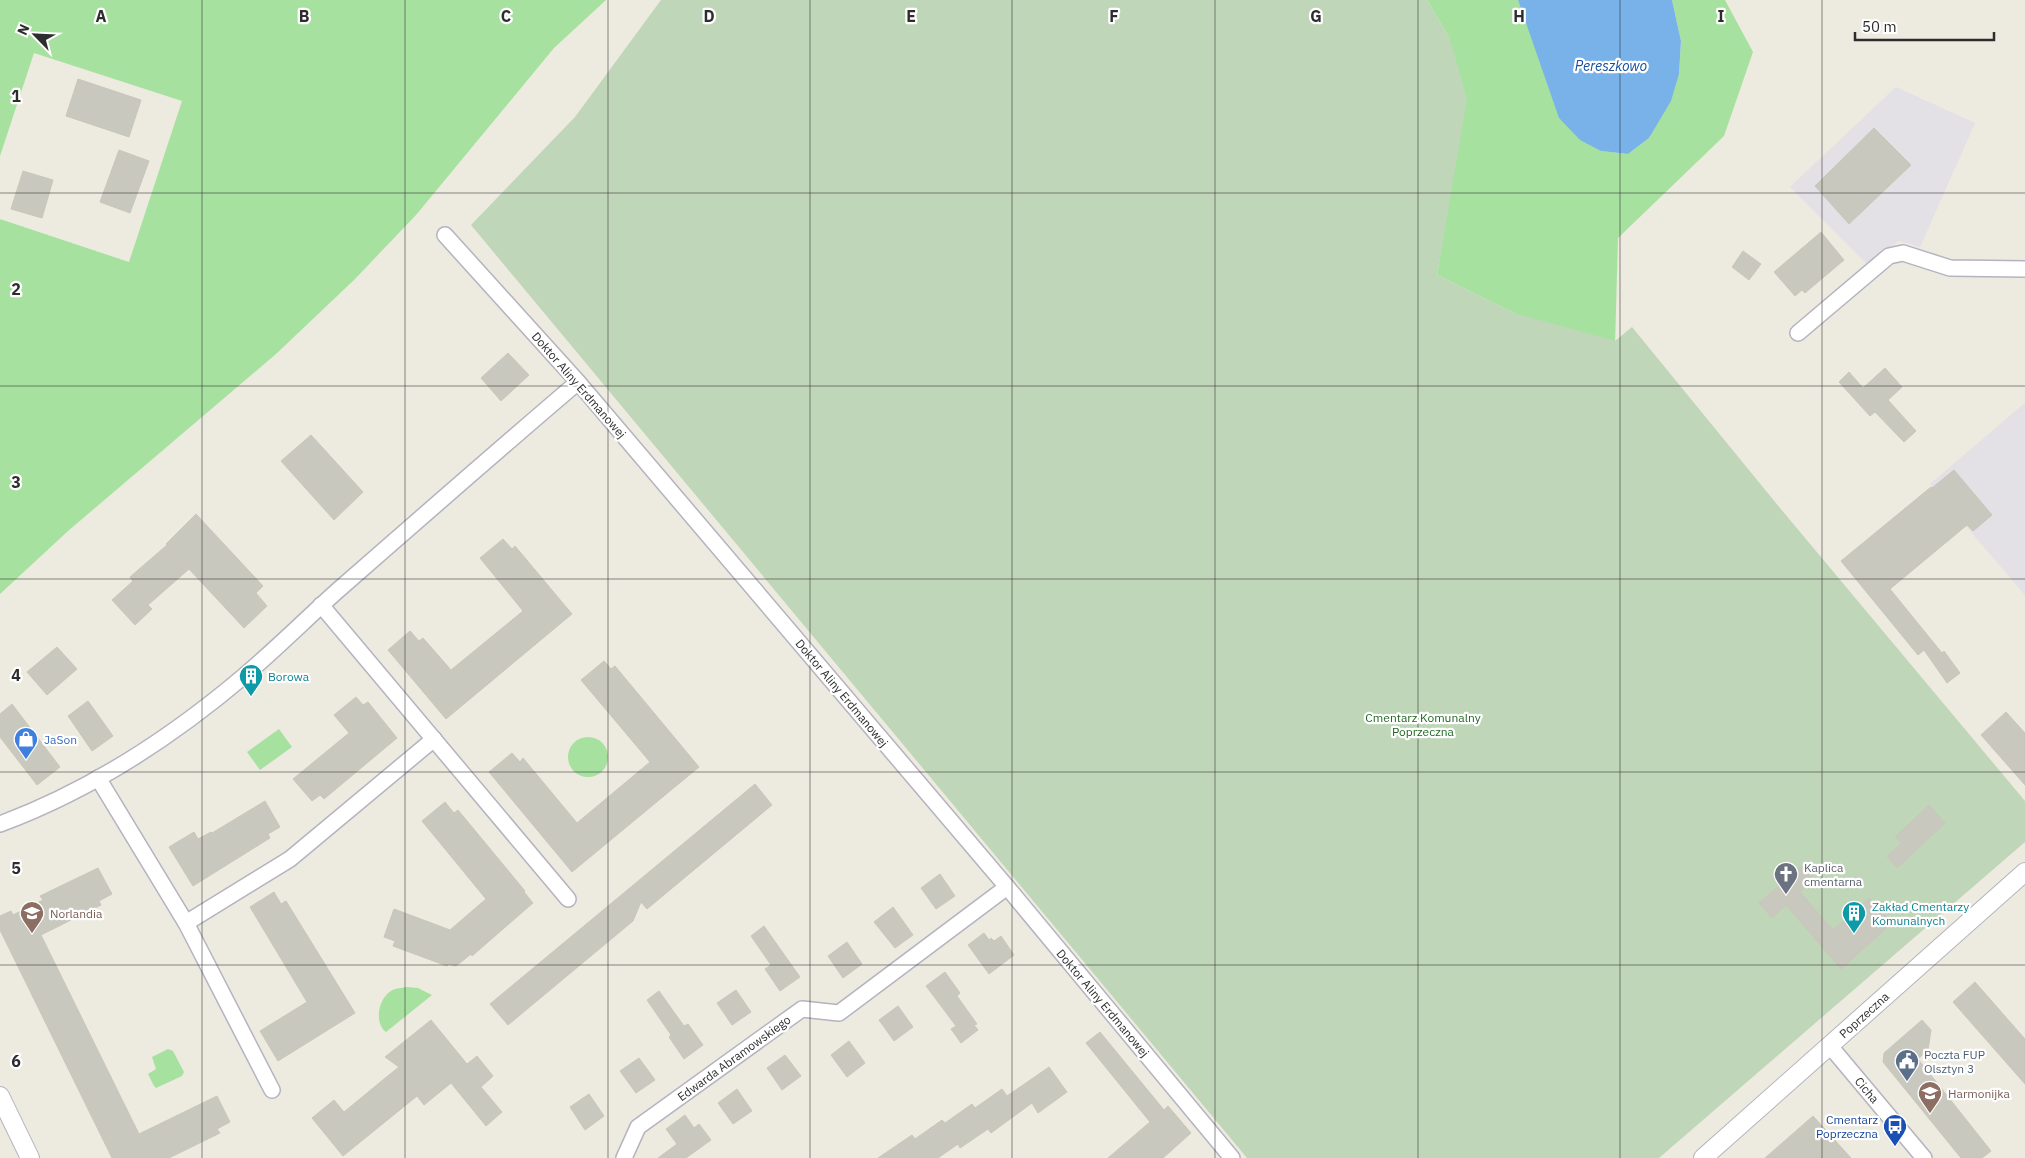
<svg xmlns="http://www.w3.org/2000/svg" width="2025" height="1158" viewBox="0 0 2025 1158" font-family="'IBM Plex Sans',sans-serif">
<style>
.industrial{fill:#e3e0e6}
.green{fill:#a7e1a0}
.cemetery{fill:#c0d6b8}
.water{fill:#79b2e9}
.building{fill:#c9c8be;stroke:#c9c7b9}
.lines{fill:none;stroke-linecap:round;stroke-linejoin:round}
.minor-casing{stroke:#b4b3bf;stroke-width:18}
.tertiary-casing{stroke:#b4b3bf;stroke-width:20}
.minor{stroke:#fff;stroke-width:15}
.tertiary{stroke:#fff;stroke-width:18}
.grid{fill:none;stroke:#2d2d2d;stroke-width:1;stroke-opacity:0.55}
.labels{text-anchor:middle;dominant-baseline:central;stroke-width:4.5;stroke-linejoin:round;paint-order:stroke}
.street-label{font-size:12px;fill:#2d2d2d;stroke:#fff}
.culture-label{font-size:12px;fill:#0d838f;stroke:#fff;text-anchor:start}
.park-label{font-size:12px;fill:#1f6720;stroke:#fff}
.shop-label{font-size:12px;fill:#366cbe;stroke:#fff;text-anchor:start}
.worship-label{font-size:12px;fill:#5b616d;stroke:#fff;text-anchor:start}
.education-label{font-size:12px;fill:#785e54;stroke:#fff;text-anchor:start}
.service-label{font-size:12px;fill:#4e5e75;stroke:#fff;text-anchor:start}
.transit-label{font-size:12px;fill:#164399;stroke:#fff;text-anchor:end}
.water-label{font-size:14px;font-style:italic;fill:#154d98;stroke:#fff}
.grid-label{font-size:16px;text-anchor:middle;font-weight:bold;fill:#2d2d2d;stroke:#fff;stroke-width:4.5;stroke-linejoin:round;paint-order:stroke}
</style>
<rect width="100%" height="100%" fill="#edeae0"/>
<g class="industrial">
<path d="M1896,87L1975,123L1920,247L1899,241L1866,263L1790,187Z"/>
<path d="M2025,403V595L1930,484Z"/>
</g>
<g class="green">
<path d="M0,0H606L554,48L416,215L354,280L276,354L68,531L0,594V219L129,262L182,101L34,53L0,156Z"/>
<path d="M1427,0H1518L1531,35L1601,151L1628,154L1649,138L1679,74L1681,41L1672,0H1725L1753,52L1724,136L1618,238L1614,382L1514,313L1437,275L1450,194V39Z"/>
<path d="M279,729L292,747L260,770L247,752Z"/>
<circle cx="588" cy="757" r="20"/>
<path d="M407,987L418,988L432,995L386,1032C374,1023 378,999 391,991C395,988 402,988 407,987Z"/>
<path d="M168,1049L173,1051L184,1072L182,1076L156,1088L154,1086L148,1074L156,1069L152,1057Z"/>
</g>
<path class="cemetery" d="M661,0H1427L1450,39L1467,99L1437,275L1514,313L1615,341L1632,327L1780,508L2025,801V842L1659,1158H1247L471,225L575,117Z"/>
<path class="water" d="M1518,0H1672L1681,41L1679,74L1671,101L1649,138L1628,154L1601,151L1580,140L1559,118Z"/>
<g class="building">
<path d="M78,79L141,100L129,137L66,116Z"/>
<path d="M1874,128L1911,165L1849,224L1815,186Z"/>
<path d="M119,150L149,161L130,213L100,202Z"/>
<path d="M23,171L53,180L42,218L11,209Z"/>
<path d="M1821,232L1844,260L1805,293L1802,290L1795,296L1774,272Z"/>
<path d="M1743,251L1761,264L1749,280L1732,267Z"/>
<path d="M508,353L529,375L501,401L481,378Z"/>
<path d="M1885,368L1902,387L1888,400L1916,431L1904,442L1875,412L1870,416L1839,382L1849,372L1863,388Z"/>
<path d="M311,435L363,492L334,520L281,461Z"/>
<path d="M1954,470L1992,515L1973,531L1967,525L1890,589L1942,653L1944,651L1960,673L1947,683L1924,650L1918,655L1841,561L1931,487L1932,488Z"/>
<path d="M196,514L263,586L256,593L267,606L244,628L189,569L148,605L152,609L135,625L112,600L133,581L130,577L167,545L166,544Z"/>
<path d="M503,539L512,549L515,546L572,614L446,719L388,650L410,631L419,641L423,638L451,670L523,611L480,558Z"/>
<path d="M57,647L77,669L47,695L27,672Z"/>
<path d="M604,661L611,669L615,666L699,767L572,872L489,772L512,753L520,762L523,758L577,823L650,762L581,680Z"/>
<path d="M356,697L363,705L368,702L397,738L324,799L320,795L312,801L293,779L349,733L334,715Z"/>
<path d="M88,701L113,736L92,751L68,716Z"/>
<path d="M12,704L60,767L37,785L0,737V714Z"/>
<path d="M2006,712L2025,733V785L1981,735Z"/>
<path d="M755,784L772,805L647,909L641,902L633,921L508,1025L490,1004Z"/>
<path d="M265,801L280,827L268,834L270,838L193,886L169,847L194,832L198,839L211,832L212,833Z"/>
<path d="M445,802L454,813L458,810L525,891L524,892L533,903L472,956L471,954L456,966L448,964L447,966L393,946L395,941L384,937L394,909L450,930L486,899L422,821Z"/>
<path d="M1929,805L1945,823L1897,868L1887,856L1902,843L1895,837Z"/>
<path d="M1802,866L1814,879L1800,892L1833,930L1869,898L1892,923L1841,969L1786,905L1772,918L1759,903Z"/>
<path d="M98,868L112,894L99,901L101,905L41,935L139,1134L217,1096L230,1122L217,1129L220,1133L169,1158H112L0,930V916L11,911L13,915L43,900L40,896Z"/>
<path d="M940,874L955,896L936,909L921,888Z"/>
<path d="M274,892L281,904L286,901L355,1013L278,1061L260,1031L307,1002L250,907Z"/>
<path d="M893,907L913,935L895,948L874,922Z"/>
<path d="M764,926L800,977L780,991L765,969L771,965L751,936Z"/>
<path d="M984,933L989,940L991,938L994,941L1001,936L1014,955L989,974L968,945Z"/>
<path d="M847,942L862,964L843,978L828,956Z"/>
<path d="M945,972L960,993L957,996L977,1024L974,1025L978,1030L961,1043L951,1029L956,1026L926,986Z"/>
<path d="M1975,982L2025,1039V1084L1953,1002Z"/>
<path d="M736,990L751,1012L732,1025L717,1003Z"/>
<path d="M659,991L684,1026L688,1024L703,1045L684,1059L669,1037L671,1035L647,1000Z"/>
<path d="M898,1006L913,1027L894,1041L879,1020Z"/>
<path d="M431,1020L467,1064L477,1056L493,1076L481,1087L502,1112L486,1126L451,1083L424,1105L417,1096L343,1156L312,1118L334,1100L344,1112L384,1079L399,1067L385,1057Z"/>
<path d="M1922,1020L1931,1030L1928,1050L1918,1059L1991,1151L1982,1158H1961L1883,1062L1884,1053Z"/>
<path d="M1100,1032L1164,1110L1168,1106L1191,1133L1163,1158H1108L1150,1122L1086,1043Z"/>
<path d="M849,1041L865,1063L847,1077L831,1055Z"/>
<path d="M785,1055L801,1076L782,1090L767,1068Z"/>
<path d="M639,1058L655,1080L636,1093L620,1071Z"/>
<path d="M1049,1067L1067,1092L1038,1113L1032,1103L991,1133L988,1129L960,1148L958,1144L938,1158H878L912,1135L915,1139L942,1120L945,1123L972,1104L975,1108L1002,1089L1007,1096Z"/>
<path d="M737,1089L752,1111L733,1124L718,1103Z"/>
<path d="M589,1094L604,1116L585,1130L570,1107Z"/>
<path d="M685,1115L694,1128L699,1124L711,1140L686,1158H658L677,1144L666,1129Z"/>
<path d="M1813,1116L1851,1158H1765Z"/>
</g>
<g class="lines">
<g class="minor-casing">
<g id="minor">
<path d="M445,235L578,382L1007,887L1232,1158"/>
<path d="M1798,333L1889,256L1903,253L1950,268L2025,269"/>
<path d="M321,605L568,899"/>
<path d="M98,778L186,923L272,1090"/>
<path d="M0,824C89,791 172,737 244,676C276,649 305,620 336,592C416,522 497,451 578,382"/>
<path d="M186,923L290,859L434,739"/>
<path d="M1830,1046L1924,1158"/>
<path d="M624,1158L638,1127L802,1009L839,1013L1007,887"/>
</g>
</g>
<g class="tertiary-casing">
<g id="tertiary">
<path d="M0,1096L30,1158"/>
<path d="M1703,1158L2025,872"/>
</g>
</g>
<use href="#minor" class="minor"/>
<use href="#tertiary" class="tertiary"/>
</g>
<path class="grid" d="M202,0V1158M405,0V1158M608,0V1158M810,0V1158M1012,0V1158M1215,0V1158M1418,0V1158M1620,0V1158M1822,0V1158M0,193H2025M0,386H2025M0,579H2025M0,772H2025M0,965H2025"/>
<defs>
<g id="building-pin" transform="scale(1.25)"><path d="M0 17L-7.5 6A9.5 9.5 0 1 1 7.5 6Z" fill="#0f9aa8" stroke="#fff"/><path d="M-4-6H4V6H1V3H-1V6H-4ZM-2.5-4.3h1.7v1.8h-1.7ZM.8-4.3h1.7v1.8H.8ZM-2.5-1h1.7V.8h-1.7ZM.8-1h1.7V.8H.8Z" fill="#fff"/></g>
<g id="shop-pin" transform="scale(1.25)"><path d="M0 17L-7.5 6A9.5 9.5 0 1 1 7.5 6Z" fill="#3f7fe0" stroke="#fff"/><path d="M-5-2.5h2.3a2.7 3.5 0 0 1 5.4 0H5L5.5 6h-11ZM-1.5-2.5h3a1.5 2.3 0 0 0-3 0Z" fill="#fff"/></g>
<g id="church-pin" transform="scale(1.25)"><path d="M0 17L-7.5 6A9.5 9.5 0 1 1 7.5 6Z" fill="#6b7280" stroke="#fff"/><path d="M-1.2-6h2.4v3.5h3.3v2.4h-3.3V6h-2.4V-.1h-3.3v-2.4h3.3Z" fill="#fff"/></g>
<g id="school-pin" transform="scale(1.25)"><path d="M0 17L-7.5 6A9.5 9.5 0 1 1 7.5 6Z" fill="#8d6e63" stroke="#fff"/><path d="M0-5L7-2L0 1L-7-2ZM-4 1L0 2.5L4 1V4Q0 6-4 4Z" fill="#fff"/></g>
<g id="civic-pin" transform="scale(1.25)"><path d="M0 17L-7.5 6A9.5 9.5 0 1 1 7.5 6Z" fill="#5c6f8a" stroke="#fff"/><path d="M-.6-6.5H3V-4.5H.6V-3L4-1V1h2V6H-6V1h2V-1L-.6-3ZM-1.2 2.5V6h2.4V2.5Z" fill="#fff"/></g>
<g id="bus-pin" transform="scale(1.25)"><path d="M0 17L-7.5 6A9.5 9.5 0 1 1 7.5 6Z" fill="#1a4fb4" stroke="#fff"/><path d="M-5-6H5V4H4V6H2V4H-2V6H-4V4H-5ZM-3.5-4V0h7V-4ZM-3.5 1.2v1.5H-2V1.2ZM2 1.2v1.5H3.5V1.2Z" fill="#fff"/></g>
</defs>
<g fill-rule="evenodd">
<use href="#building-pin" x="251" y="676"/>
<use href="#shop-pin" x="26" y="739"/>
<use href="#church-pin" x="1786" y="874"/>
<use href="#school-pin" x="32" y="913"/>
<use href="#building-pin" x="1854" y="913"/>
<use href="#civic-pin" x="1907" y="1061"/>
<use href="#school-pin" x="1930" y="1093"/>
<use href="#bus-pin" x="1895" y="1126"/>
</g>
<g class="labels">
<g class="street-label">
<text transform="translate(579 385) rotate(49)">Doktor Aliny Erdmanowej</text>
<text transform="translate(842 693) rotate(50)">Doktor Aliny Erdmanowej</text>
<text transform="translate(1103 1003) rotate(50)">Doktor Aliny Erdmanowej</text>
<text transform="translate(1864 1015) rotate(-42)">Poprzeczna</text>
<text transform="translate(734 1058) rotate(-36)">Edwarda Abramowskiego</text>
<text transform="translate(1867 1090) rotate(50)">Cicha</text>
</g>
<g class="culture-label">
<text x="268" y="676">Borowa</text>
<text x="1872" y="906">Zakład Cmentarzy<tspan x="1872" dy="14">Komunalnych</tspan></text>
</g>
<g class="park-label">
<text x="1423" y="717">Cmentarz Komunalny<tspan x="1423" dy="14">Poprzeczna</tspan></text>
</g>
<g class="shop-label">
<text x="44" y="739">JaSon</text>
</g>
<g class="worship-label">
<text x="1804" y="867">Kaplica<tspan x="1804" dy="14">cmentarna</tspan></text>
</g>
<g class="education-label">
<text x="50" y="913">Norlandia</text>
<text x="1948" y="1093">Harmonijka</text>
</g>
<g class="service-label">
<text x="1924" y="1054">Poczta FUP<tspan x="1924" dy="14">Olsztyn 3</tspan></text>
</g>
<g class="transit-label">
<text x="1878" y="1119">Cmentarz<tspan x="1878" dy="14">Poprzeczna</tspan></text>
</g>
<g class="water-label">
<text x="1611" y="66">Pereszkowo</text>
</g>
</g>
<g class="grid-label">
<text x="101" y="22">A</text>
<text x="304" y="22">B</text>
<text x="506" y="22">C</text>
<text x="709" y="22">D</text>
<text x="911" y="22">E</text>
<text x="1114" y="22">F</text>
<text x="1316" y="22">G</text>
<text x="1519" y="22">H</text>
<text x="1721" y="22">I</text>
<text x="16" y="102">1</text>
<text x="16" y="295">2</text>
<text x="16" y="488">3</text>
<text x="16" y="681">4</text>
<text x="16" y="874">5</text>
<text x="16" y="1067">6</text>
</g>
<g transform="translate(35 35) rotate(294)" stroke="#ffffff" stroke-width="4" paint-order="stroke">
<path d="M0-4L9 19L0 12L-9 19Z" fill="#2d2d2d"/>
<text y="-8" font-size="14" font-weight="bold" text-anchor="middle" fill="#2d2d2d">N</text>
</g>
<path d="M1855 32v8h139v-8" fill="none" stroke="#2d2d2d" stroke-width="2.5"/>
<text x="1862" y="32" font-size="15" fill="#2d2d2d" stroke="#ffffff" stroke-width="4" paint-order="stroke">50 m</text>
</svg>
